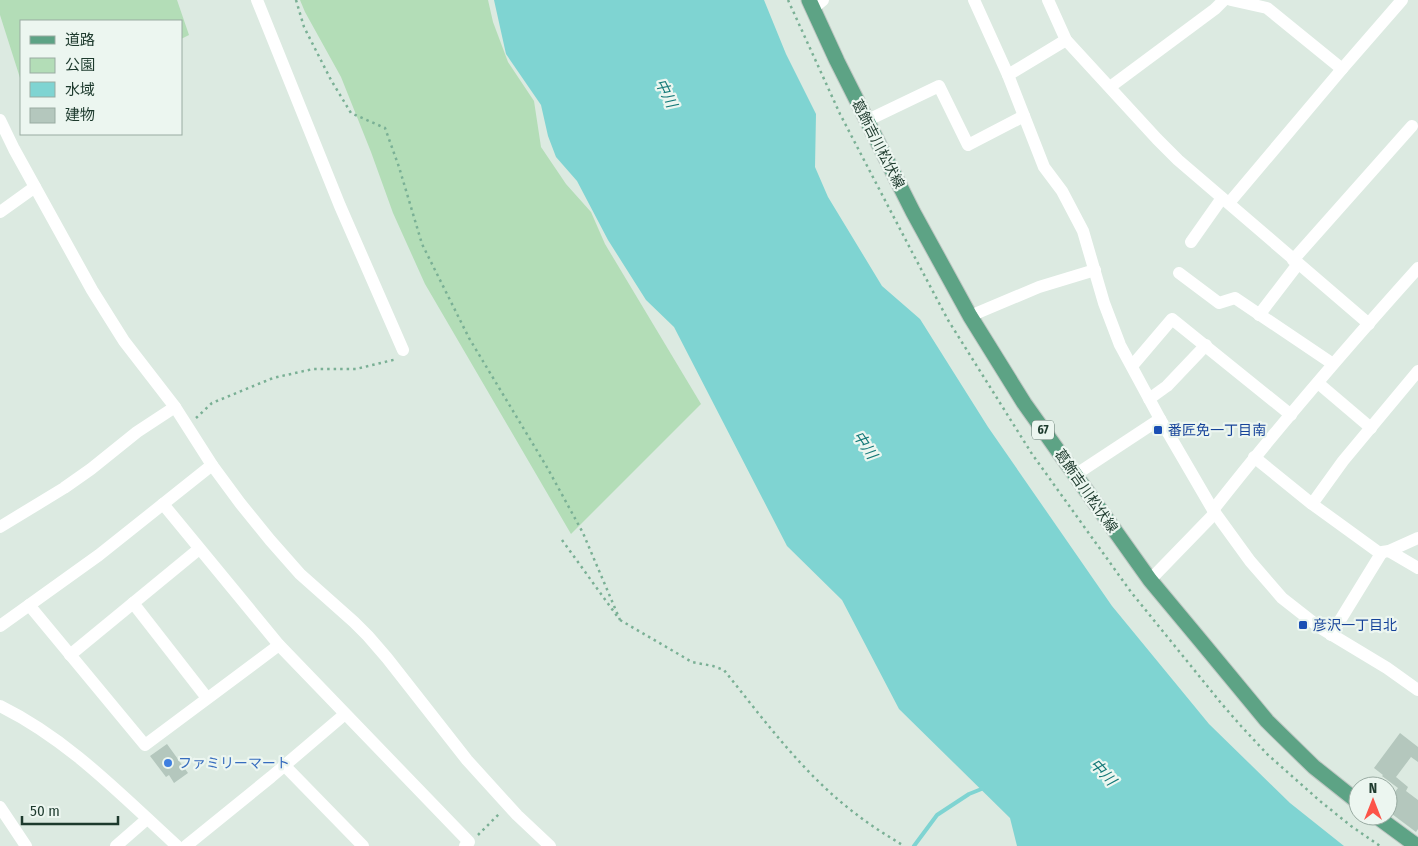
<svg xmlns="http://www.w3.org/2000/svg" width="1418" height="846" viewBox="0 0 1418 846" font-family="'Fira Sans Condensed','Noto Sans JP',sans-serif">
<style>
.green{fill:#b3ddb7}
.water{fill:#7fd4d2}
.lines{fill:none;stroke-linecap:round;stroke-linejoin:round}
.stream{stroke:#7fd4d2;stroke-width:4}
.building{fill:#b4c7bd}
.major-casing{stroke:#c0c8c4;stroke-width:17}
.path{stroke:#7ab095;stroke-width:2.5;stroke-dasharray:2.5 4;stroke-linecap:butt}
.minor{stroke:#fff;stroke-width:12}
.major{stroke:#5da385;stroke-width:15}
.transit-dot{fill:#1a4fb4;stroke:#ecf6f0;stroke-width:2}
.shop-dot{fill:#3f7fe0;stroke:#ecf6f0;stroke-width:2}
.labels{text-anchor:middle;dominant-baseline:central;stroke-width:4.5;stroke-linejoin:round;paint-order:stroke}
.shield{fill:#ecf6f0;stroke:#5b7268;stroke-width:1}
.shield-label{font-size:12px;font-weight:bold;fill:#1d3a2d}
.street-label{font-size:14px;fill:#1d3a2d;stroke:#ecf6f0}
.transit-label{font-size:14px;fill:#164399;stroke:#ecf6f0;text-anchor:start}
.shop-label{font-size:14px;fill:#366cbe;stroke:#ecf6f0;text-anchor:start}
.water-label{font-size:15px;font-style:italic;fill:#147978;stroke:#ecf6f0}
</style>
<rect width="100%" height="100%" fill="#dceae1"/>
<g class="green">
<path d="M0,0H177L189,35L181,39V21H21V81L0,15Z"/>
<path d="M300,0H488L493,22L508,62L534,101L541,147L566,184L591,212L605,244L701,404L571,534L425,284L393,213L371,152L341,77L305,12Z"/>
</g>
<path class="water" d="M494,0H764L786,54L816,114L815,167L828,197L882,286L920,319L988,427L1112,606L1209,724L1290,803L1344,846H1017L1010,818L899,709L842,600L787,546L674,327L646,300L608,240L577,181L556,157L548,136L541,105L506,54Z"/>
<g class="lines">
<path class="stream" d="M914,846L937,815L969,794L984,788"/>
</g>
<g class="building">
<path d="M1400,733L1418,747V762L1411,757L1396,777L1408,787L1406,791L1418,800V829L1416,832L1388,811V801L1398,788L1382,776L1383,775L1374,768Z"/>
<path d="M167,744L188,773L174,783L169,775L166,777L150,756Z"/>
</g>
<g class="lines">
<g class="major-casing">
<g id="major">
<path d="M809,0L837,61L913,212L970,316L1024,403L1150,580L1200,640L1267,721L1314,767L1358,802"/>
<path d="M1376,816L1417,846"/>
</g>
</g>
<g class="path">
<path d="M296,0L304,27L331,80L351,113L385,128L399,167L422,244L469,338L548,469L583,533L620,620"/>
<path d="M788,0L840,114L912,252L948,320L1032,454L1131,592L1221,703L1241,726L1267,754L1320,801L1351,826L1380,846"/>
<path d="M196,418L212,403L273,378L313,369H356L397,359"/>
<path d="M562,540L617,616"/>
<path d="M620,620L692,662L713,666L724,670C764,720 805,776 856,814C871,826 888,836 904,846"/>
<path d="M478,835L499,814"/>
</g>
<g class="minor">
<path d="M257,0L340,206L403,350"/>
<path d="M974,0L1008,75L1044,167L1062,191L1083,231L1104,303L1120,345L1160,419L1213,510L1250,561L1282,598L1319,627L1387,668L1418,690"/>
<path d="M1048,0L1066,40L1157,139L1178,160L1369,324"/>
<path d="M1231,0L1267,8L1342,69"/>
<path d="M812,9L823,0"/>
<path d="M1008,75L1066,40"/>
<path d="M1110,87L1215,9L1224,0"/>
<path d="M0,120L14,149L92,290L124,341L175,407L212,465L240,503L270,540L300,574L354,622L368,636L387,658L467,760L517,815L550,846"/>
<path d="M866,121L939,86L968,145L1024,116"/>
<path d="M1229,203L1342,69L1402,0"/>
<path d="M0,212L35,187"/>
<path d="M1191,242L1222,198"/>
<path d="M1293,260L1412,126"/>
<path d="M1179,273L1219,303L1235,298L1333,364"/>
<path d="M1259,315L1298,264"/>
<path d="M970,316L1039,287L1095,270"/>
<path d="M1132,366L1172,319L1291,415"/>
<path d="M1318,383L1371,428"/>
<path d="M1149,399L1167,386L1206,345"/>
<path d="M1254,457L1312,504L1381,554"/>
<path d="M1075,475L1160,419"/>
<path d="M163,504L279,645L469,842L465,846"/>
<path d="M1312,504L1343,461L1418,371"/>
<path d="M1213,510C1278,427 1347,347 1418,268"/>
<path d="M0,527L64,488L91,469L137,432L175,407"/>
<path d="M1389,551L1418,568"/>
<path d="M1150,580L1215,513"/>
<path d="M133,603L207,698"/>
<path d="M29,605L145,745L279,645"/>
<path d="M0,626L99,555L212,465"/>
<path d="M1331,635L1382,552L1389,551L1418,538"/>
<path d="M70,655L199,549"/>
<path d="M0,706C69,740 121,795 177,846"/>
<path d="M284,765L363,846"/>
<path d="M0,807L26,846"/>
<path d="M116,846L147,819"/>
<path d="M186,846L271,777L345,714"/>
</g>
<use href="#major" class="major"/>
</g>
<g class="transit-dot">
<rect x="1153" y="425" width="10" height="10" rx="2.5"/>
<rect x="1298" y="620" width="10" height="10" rx="2.5"/>
</g>
<circle class="shop-dot" cx="168" cy="763" r="5"/>
<g class="labels">
<rect class="shield" x="1032" y="420.5" width="22" height="19" rx="4"/>
<g class="shield-label">
<text x="1043" y="430">67</text>
</g>
<g class="street-label">
<text transform="translate(878 144) rotate(63)">葛飾吉川松伏線</text>
<text transform="translate(1086 491) rotate(55)">葛飾吉川松伏線</text>
</g>
<g class="transit-label">
<text x="1168" y="430">番匠免一丁目南</text>
<text x="1313" y="625">彦沢一丁目北</text>
</g>
<g class="shop-label">
<text x="178" y="763">ファミリーマート</text>
</g>
<g class="water-label">
<text transform="translate(666 93) rotate(64)">中川</text>
<text transform="translate(865 445) rotate(56)">中川</text>
<text transform="translate(1103 772) rotate(47)">中川</text>
</g>
</g>
<rect x="20" y="20" width="162" height="115" fill="#ecf6f0" stroke="#99aba2"/>
<rect x="30" y="36" width="25" height="8" fill="#5da385" stroke="#99aba2"/>
<text x="65" y="45" font-size="15" fill="#1d3a2d">道路</text>
<rect x="30" y="58" width="25" height="15" fill="#b3ddb7" stroke="#99aba2"/>
<text x="65" y="70" font-size="15" fill="#1d3a2d">公園</text>
<rect x="30" y="82" width="25" height="15" fill="#7fd4d2" stroke="#99aba2"/>
<text x="65" y="95" font-size="15" fill="#1d3a2d">水域</text>
<rect x="30" y="108" width="25" height="15" fill="#b4c7bd" stroke="#99aba2"/>
<text x="65" y="120" font-size="15" fill="#1d3a2d">建物</text>
<g transform="translate(1373 801)"><circle r="24" fill="#ecf6f0" stroke="#99aba2"/>
<path d="M0-4L9 19L0 12L-9 19Z" fill="#fc5448"/>
<text y="-8" font-size="14" font-weight="bold" text-anchor="middle" fill="#1d3a2d">N</text>
</g>
<path d="M22 816v8h96v-8" fill="none" stroke="#1d3a2d" stroke-width="2.5"/>
<text x="30" y="816" font-size="15" fill="#1d3a2d" stroke="#ecf6f0" stroke-width="4" paint-order="stroke">50 m</text>
</svg>
